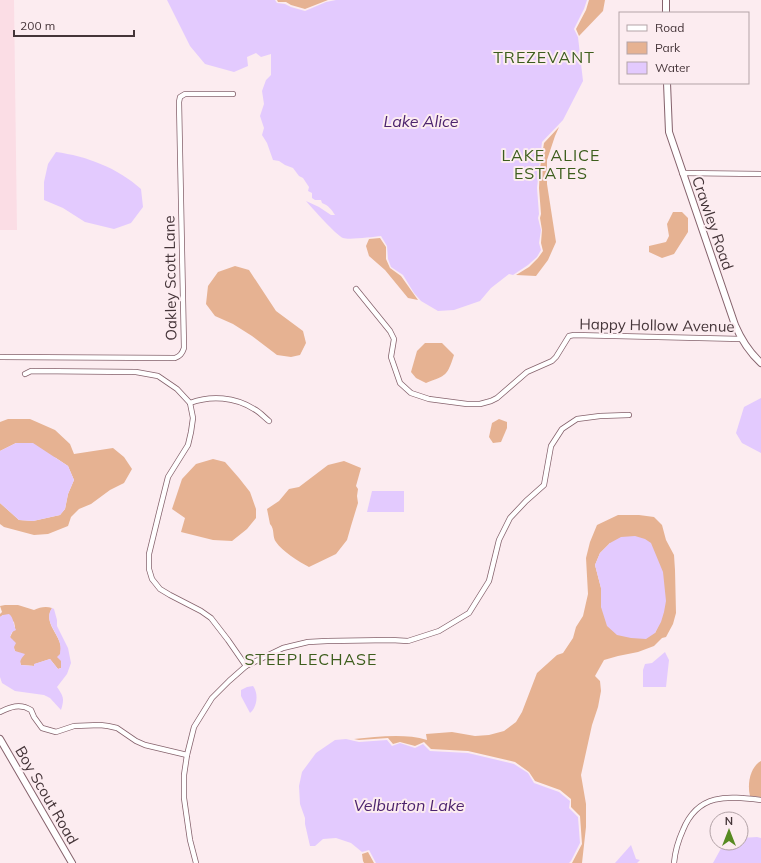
<svg xmlns="http://www.w3.org/2000/svg" width="761" height="863" viewBox="0 0 761 863" font-family="Mulish,sans-serif">
<style>
.built{fill:#fbdde5}
.green{fill:#e6b292;fill-rule:evenodd}
.water{fill:#e3cafe}
.lines{fill:none;stroke-linecap:round;stroke-linejoin:round}
.street-casing{stroke:#85626c;stroke-width:6}
.secondary-casing{stroke:#85626c;stroke-width:8}
.street{stroke:#fff;stroke-width:4.5}
.secondary{stroke:#fff;stroke-width:6}
.labels{text-anchor:middle;dominant-baseline:central;stroke-width:4;stroke-linejoin:round;paint-order:stroke}
.street-label{font-size:15px;fill:#453539;stroke:#fcecf0}
.neighbourhood-label{font-size:16px;letter-spacing:1px;fill:#3d5e1d;stroke:#fcecf0}
.water-label{font-size:16px;font-style:italic;fill:#4d246e;stroke:#fcecf0}
</style>
<rect width="100%" height="100%" fill="#fcecf0"/>
<path class="built" d="M0,0H14L17,230H0Z"/>
<g class="green">
<path d="M277,0H328L305,9L291,5L286,2H278Z"/>
<path d="M589,0H605L603,11L579,36L576,29L586,10Z"/>
<path d="M559,127L555,136L547,160V184L556,242L548,260L536,276L516,275L529,267L538,258L543,251L541,243L542,230L540,218L541,214L539,188L540,168L544,143Z"/>
<path d="M673,212H682L688,218V232L674,254L662,258L649,252V246L666,242L669,236L667,224Z"/>
<path d="M380,238L386,247V259L390,268L401,276L418,300L408,298L385,270L369,256L366,246L369,239Z"/>
<path d="M235,266L249,270L276,311L303,331L306,343L300,355L291,357L277,355L252,336L233,324L215,316L206,304L208,286L218,272Z"/>
<path d="M425,343H442L454,355C447,376 447,375 426,383L416,378L411,372L417,351Z"/>
<path d="M8,419H30L55,430L70,444L74,454L113,448L124,457L132,469L124,483L110,490L91,504L79,509L71,517L68,526L48,534L34,535L4,527L0,524V503L19,520L33,521L60,515L65,509L68,494L74,480L68,466L56,458L16,443L0,451V422Z"/>
<path d="M499,419L507,422V428L501,442L493,443L489,437L492,423Z"/>
<path d="M213,459L225,462L239,478L250,492L256,509V518L247,529L232,541L213,540L181,532L185,518L172,509L182,479L196,464Z"/>
<path d="M344,461L361,468L356,486L358,489L357,496L358,503L351,526L347,540L336,554L309,567C299,562 282,551 276,542C272,537 275,529 270,524L267,509L279,501L289,489L299,487L328,465Z"/>
<path d="M618,515H639L654,517L662,525L666,540L674,555L675,570L676,613L673,624L666,637L662,638L654,646L638,652L618,656L604,660L595,676L600,681L601,691L598,707L592,725L581,775L586,804V827L582,863H572L582,844L580,816L571,807V799L560,790L535,781L529,772L515,762L468,751L431,749L424,742L415,746L400,742L393,744L388,738L359,740L354,739C377,737 404,733 427,740L426,734L452,732L475,736L489,735L504,731L516,722L522,712L537,673L557,655L563,653L573,638L576,627L583,616L588,594L586,558L590,542L597,525ZM610,543L664,590C666,608 663,617 655,633L601,607V588L595,565L600,553Z"/>
<path d="M5,605H18L34,610C40,607 46,606 52,608C44,621 56,631 60,643C62,649 61,662 61,668L58,669L50,659L35,664V666L21,665L20,662V660L13,647L10,637L15,627L14,622L3,615L0,617V614L2,612L0,606Z"/>
<path d="M761,761V797L750,796C747,784 750,767 761,761Z"/>
<path d="M368,852L374,863H364L363,861L362,854Z"/>
</g>
<g class="water">
<path d="M167,0H275L277,3L285,4L291,7L305,11L326,2L336,0H587L584,9L574,29L578,37L583,81L563,120L542,142L537,188L539,214L538,218L541,230L539,243L541,250L537,257L528,265L513,275L509,274L491,288L480,301L454,310L438,311L421,301L414,293L403,275L391,267L388,259L387,246L381,236C373,237 349,240 343,238C336,235 312,208 306,201L319,207L331,215H335C332,210 328,205 322,203L321,200H315L312,198V193L308,191L309,187L303,178L299,176L293,168L285,165L279,161L273,160L267,143L262,135L264,128L260,116L264,104L262,91L266,80L271,75V54L261,57L256,53L247,57L248,66L234,72L205,64L190,46Z"/>
<path d="M56,152C86,156 118,168 141,189L143,207L131,223L114,229L85,222L63,208L44,200V182L48,164Z"/>
<path d="M761,398V453L742,443L736,433L744,407Z"/>
<path d="M16,443H33L68,466L74,480L68,494L65,509L60,515L33,521L19,520L0,503V451Z"/>
<path d="M372,491H404V512H367Z"/>
<path d="M635,536L645,539L651,543L663,572L666,601L664,612L661,622L655,633L646,639L631,638L617,635L607,626L601,607V588L595,565L600,553L610,543L621,537Z"/>
<path d="M52,608L54,609L57,620V626L68,648L71,663L67,674L57,687C63,696 65,698 61,710L50,698L44,695L15,691L2,683L0,677V617L3,615L9,614C14,618 13,624 16,630L12,632L10,637L16,643L14,647L15,651L25,654C22,658 19,660 21,665L34,666V664L50,659L58,669L61,668V661L57,657L60,654C60,651 61,647 60,644C58,632 43,621 52,608Z"/>
<path d="M665,652L669,660L666,687H643V670L645,664L652,663Z"/>
<path d="M253,686C259,694 257,707 250,713L241,696V690L247,687Z"/>
<path d="M346,739L359,742L387,740L392,746L400,743L415,748L423,744L430,751L468,753L514,764L528,773L534,783L559,792L570,801L569,808L578,817L580,843L571,861L569,863H376L369,850L362,852L351,843L336,838L323,839L315,846H310L305,824V818L300,804L299,786L302,772L316,753L335,740Z"/>
<path d="M757,837L761,838V863H713L724,843H741V838Z"/>
<path d="M631,845L636,859L640,860L637,863H615Z"/>
</g>
<g class="lines">
<g class="street-casing">
<g id="street">
<path d="M682,173L761,174"/>
<path d="M356,289L390,331L394,339L391,357L400,383L411,393L429,399L467,404H480L491,401L497,398L527,372L552,361L556,357L569,336L574,335L741,339"/>
<path d="M0,357L175,358C180,356 182,354 184,348L179,102L180,97L185,94H233"/>
<path d="M25,374L31,371L136,372L158,376L177,389L190,403L193,418L191,432L188,445L168,477L159,513L149,554V569L152,579L160,589L170,595L201,611L211,618L228,640L246,666"/>
<path d="M190,403C211,395 235,397 254,409C260,412 264,417 269,421"/>
<path d="M0,712C10,707 20,703 31,710L34,717L42,728L56,732L74,726L100,725L108,726L117,728L136,741L145,745L187,755"/>
<path d="M196,863L190,840L184,798V775L187,755L194,727L212,698L229,681L246,666L283,648L308,642L327,641L391,640L408,641L439,631L469,613L489,581L499,540L510,518L526,501L544,485L551,446L562,429L577,419L600,416L629,415"/>
<path d="M674,863C675,852 678,841 683,830C698,793 727,796 761,800"/>
</g>
</g>
<g class="secondary-casing">
<g id="secondary">
<path d="M666,0V13"/>
<path d="M667,83L669,132L735,325C741,339 749,352 761,363"/>
<path d="M0,739L72,863"/>
</g>
</g>
<use href="#street" class="street"/>
<use href="#secondary" class="secondary"/>
</g>
<g class="labels">
<g class="street-label">
<text transform="translate(713 223) rotate(71)">Crawley Road</text>
<text transform="translate(170 278) rotate(-91)">Oakley Scott Lane</text>
<text transform="translate(657 325) rotate(1)">Happy Hollow Avenue</text>
<text transform="translate(47 795) rotate(60)">Boy Scout Road</text>
</g>
<g class="neighbourhood-label">
<text x="544" y="57">TREZEVANT</text>
<text x="551" y="155">LAKE ALICE<tspan x="551" dy="18">ESTATES</tspan></text>
<text x="311" y="659">STEEPLECHASE</text>
</g>
<g class="water-label">
<text x="421" y="121">Lake Alice</text>
<text x="409" y="805">Velburton Lake</text>
</g>
</g>
<rect x="619" y="12" width="130" height="72" fill="#fcecf0" stroke="#b3a3a7"/>
<rect x="627" y="25" width="20" height="6" fill="#ffffff" stroke="#b3a3a7"/>
<text x="655" y="32" font-size="12" fill="#453539">Road</text>
<rect x="627" y="42" width="20" height="12" fill="#e6b292" stroke="#b3a3a7"/>
<text x="655" y="52" font-size="12" fill="#453539">Park</text>
<rect x="627" y="62" width="20" height="12" fill="#e3cafe" stroke="#b3a3a7"/>
<text x="655" y="72" font-size="12" fill="#453539">Water</text>
<g transform="translate(729 831)"><circle r="19" fill="#fcecf0" stroke="#b3a3a7"/>
<path d="M0-3L7 15L0 10L-7 15Z" fill="#578a22"/>
<text y="-6" font-size="11" font-weight="bold" text-anchor="middle" fill="#453539">N</text>
</g>
<path d="M14 30v6h120v-6" fill="none" stroke="#453539" stroke-width="2"/>
<text x="20" y="30" font-size="12" fill="#453539" stroke="#fcecf0" stroke-width="3" paint-order="stroke">200 m</text>
</svg>
